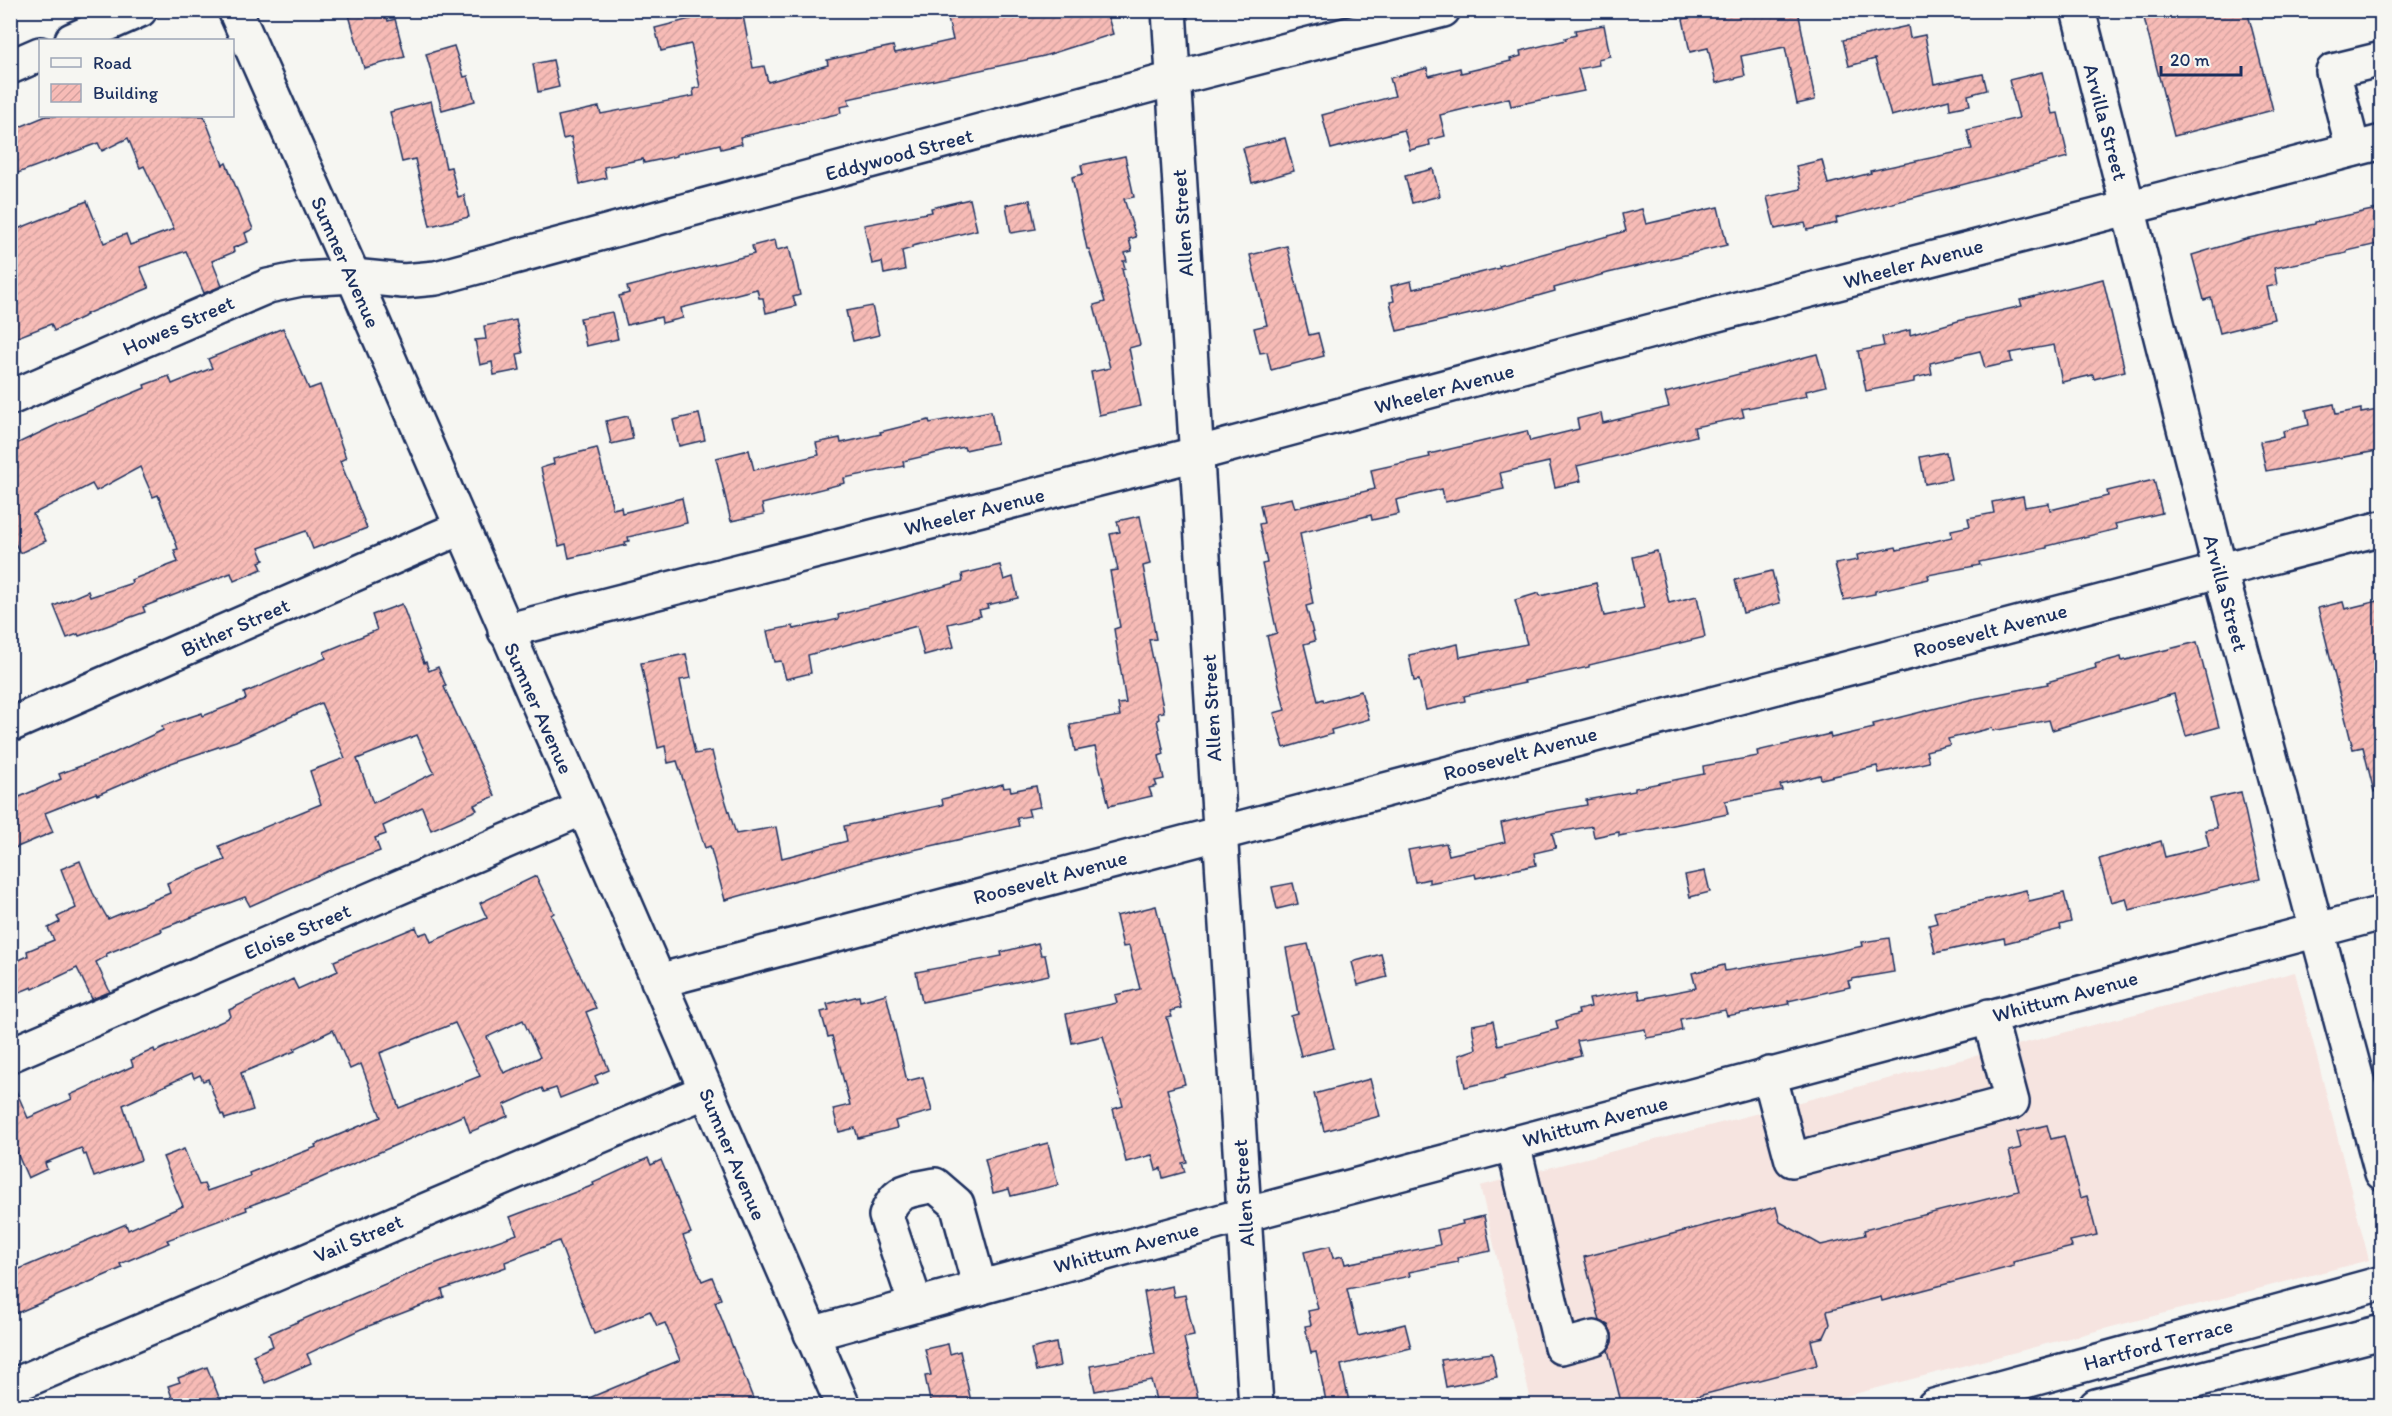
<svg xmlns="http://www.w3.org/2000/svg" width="2392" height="1416" viewBox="0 0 2392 1416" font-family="Itim,sans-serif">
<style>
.built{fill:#f6e4e0}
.building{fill:url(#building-hatch);stroke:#1b2f5e;stroke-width:1.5;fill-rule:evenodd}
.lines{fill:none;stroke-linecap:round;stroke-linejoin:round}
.minor-casing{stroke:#1b2f5e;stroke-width:38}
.major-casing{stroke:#1b2f5e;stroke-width:38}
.minor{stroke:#f6f6f2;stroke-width:33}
.major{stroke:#f6f6f2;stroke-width:33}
.labels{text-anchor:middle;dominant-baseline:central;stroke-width:6;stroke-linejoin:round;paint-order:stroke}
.street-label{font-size:21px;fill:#1b2f5e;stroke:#f6f6f2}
</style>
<defs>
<pattern id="building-hatch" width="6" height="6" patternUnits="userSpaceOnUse" patternTransform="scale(1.5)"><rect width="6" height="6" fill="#f7bbb6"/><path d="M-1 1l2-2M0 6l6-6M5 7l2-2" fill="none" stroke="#d3a19f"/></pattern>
</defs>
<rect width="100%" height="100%" fill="#f6f6f2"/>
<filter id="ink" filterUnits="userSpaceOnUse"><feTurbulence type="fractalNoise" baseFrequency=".0167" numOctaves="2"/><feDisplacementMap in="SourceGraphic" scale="12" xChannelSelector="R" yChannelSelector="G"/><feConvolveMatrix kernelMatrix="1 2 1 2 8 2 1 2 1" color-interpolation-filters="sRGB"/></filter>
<g filter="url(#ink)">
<path class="built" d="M2295,972L2369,1260L1812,1405H1532L1480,1186Z"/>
<g class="building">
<path d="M367,10H385L388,21L395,19L405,57L364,68L349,15Z"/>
<path d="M714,10H742L753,68L764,66L768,82L828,65L827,60L893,46L895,53L953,40L946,10H1106L1113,34L1044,56L848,99L850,105L840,107L841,113L740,137L742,144L721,149L720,144L677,154V156L644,163L643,159L604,167L606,178L580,184L571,137L563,139L558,116L599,107L601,114L694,96L693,89L700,87L691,44L661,51L655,28L714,13Z"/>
<path d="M1702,10H1798L1815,100L1797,104L1785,47L1741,56L1745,76L1716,83L1708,48L1690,52L1683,19L1703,14Z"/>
<path d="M2142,10H2247L2273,110L2174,136Z"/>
<path d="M1604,25L1610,56L1598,59L1599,65L1578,69L1584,91L1511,106L1509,98L1440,115L1445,136L1429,140L1430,145L1410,150L1404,130L1331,149L1322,115L1395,96L1390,78L1427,68L1429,76L1460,68L1461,73L1511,61L1510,59L1521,56L1520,51L1566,40L1565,38L1576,35L1575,30Z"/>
<path d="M1908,26L1910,38L1925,35L1934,84L1983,74L1987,90L1968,95L1970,105L1950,109L1949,100L1891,116L1875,59L1849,66L1843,40Z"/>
<path d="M454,46L464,77L468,76L475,101L442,110L426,54Z"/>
<path d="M553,60L559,87L538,92L533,64Z"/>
<path d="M2042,72L2052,114L2058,113L2068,157L1836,218L1837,223L1807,230L1805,223L1775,229L1767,197L1801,189L1796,166L1822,160L1828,184L1871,173L1870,171L1972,149L1967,130L2019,118L2009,80Z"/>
<path d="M431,101L446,168L451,167L458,197L464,195L469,217L430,226L415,159L402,162L390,112Z"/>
<path d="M46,116H204L223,165L226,163L253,229L245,233L248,242L233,248L234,252L212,261L222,286L204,293L186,251L140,267L149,288L86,314L87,315L54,331L51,324L10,340V232L87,201L104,243L126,234L130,245L174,229L144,166L140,168L128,138L102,151L98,143L10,176V131Z"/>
<path d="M1285,138L1294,171L1252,183L1243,148Z"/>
<path d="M1125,156L1134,197L1124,199L1136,237L1129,239L1132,251L1125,253L1127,261H1123L1125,268L1122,269L1140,345L1129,348L1141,406L1099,415L1091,372L1110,368L1094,305L1105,302L1089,249H1087L1072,177L1083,174L1081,165Z"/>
<path d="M1433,169L1440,196L1412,203L1405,176Z"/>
<path d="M970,199L977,230L912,246V248L902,251L905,270L884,274L882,262L872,264L864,225L932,212L931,208Z"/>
<path d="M1030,200L1036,229L1011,233L1006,205Z"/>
<path d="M1718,207L1727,245L1608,273L1554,288L1555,291L1492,309L1397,331L1390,302L1394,301L1391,286L1411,281L1413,289L1500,268L1499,266L1626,231L1622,214L1642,209L1646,224Z"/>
<path d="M2382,208V243L2347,251V253L2274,268L2277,285L2267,287L2274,319L2220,333L2211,298L2204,300L2192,255L2249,238L2315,224V222Z"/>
<path d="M775,240L777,250L789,247L800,295L793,297L796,306L766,313L763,298H759L757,289L681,308L683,318L662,323L661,317L627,325L619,296L629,293L627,287L754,254L752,246Z"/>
<path d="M1287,246L1309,335L1318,333L1324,356L1271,370L1267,352L1260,353L1254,328L1267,325L1250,255Z"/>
<path d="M2103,279L2125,371L2094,379L2093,375L2062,382L2054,345L2010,353L2012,362L1985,368L1980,351L1930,363L1932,374L1914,378V382L1866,391L1858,351L1884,346L1882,337L1910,330V335L1965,319L2022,306L2020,300Z"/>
<path d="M872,306L879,335L853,341L846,311Z"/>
<path d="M612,312L618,339L586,346L580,318Z"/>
<path d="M516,320L523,353L517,354L520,370L494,375L492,362L480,365L475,340L486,339L484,326Z"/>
<path d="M283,328L309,389L320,385L346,458L340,461L367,528L313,549L306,531L259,548L264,560L259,562L262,569L234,581L231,573L143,607L145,612L79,636L78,634L67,638L54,606L88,591L90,597L132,583L131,580L178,562L174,550L178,549L158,495L153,497L140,467L96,491L92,484L33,514L46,541L20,553L10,533V447L60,423L145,388L144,385L169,376L172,384L212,368L208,359Z"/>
<path d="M1817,354L1826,386L1806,391L1807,396L1742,409L1744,417L1694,427L1696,436L1577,466L1581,481L1555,487L1549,462L1500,473L1504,489L1445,502L1442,489L1396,500L1399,514L1372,520L1371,515L1300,533L1313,604L1306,606L1315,641L1304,644L1318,701L1323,699L1324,702L1361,691L1369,719L1331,730L1332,734L1284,748L1274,713L1285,710L1267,636L1277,633L1262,564L1267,563L1259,524L1264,523L1260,505L1292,498L1295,508L1375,489L1371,470L1430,457L1429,454L1527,431L1530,441L1579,429L1577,419L1601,413L1603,423L1669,407L1665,393Z"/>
<path d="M2334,404L2336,414L2361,409V413L2378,410L2382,425V450L2266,471L2260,442L2284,437L2283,431L2309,425L2306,410Z"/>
<path d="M991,411L997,443L965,450L964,447L903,461L904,466L844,478L845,483L762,504L764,514L731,521L716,458L749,450L754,470L819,455L816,443L840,438L841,443L881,434L880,432L929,420L930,423Z"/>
<path d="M699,414L705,440L679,446L673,420Z"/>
<path d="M628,416L633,439L611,444L606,421Z"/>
<path d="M597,448L613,509L621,507L622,513L682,498L687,523L628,537L629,541L625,542L626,545L569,558L566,544L559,546L541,468L554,464L553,459Z"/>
<path d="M1946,452L1951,479L1925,484L1920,457Z"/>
<path d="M2154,480L2162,513L2115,524L2117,529L2047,546V548L1979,562L1980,565L1928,575L1929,579L1875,591V594L1844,600L1835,564L1858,560L1857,555L1896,547L1897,550L1952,537L1951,530L1970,526L1968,518L1994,513L1992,502L2023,496L2025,507L2049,503L2050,510L2108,496L2107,491Z"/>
<path d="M1140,516L1150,564L1143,566L1156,639L1149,640L1164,712L1158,713L1159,719L1157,720L1164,754L1159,756L1164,779L1155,781L1157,786L1149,788L1152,796L1109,806L1095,747L1075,751L1070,725L1120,716L1118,704L1126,703L1114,629L1120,627L1110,571L1118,570L1110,534L1120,532L1117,521Z"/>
<path d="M1657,551L1669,603L1697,596L1705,637L1589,665V667L1524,681L1525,683L1464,696L1465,701L1426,710L1419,680L1414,681L1409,655L1458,644L1460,657L1527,644L1515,600L1539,593L1540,596L1596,583L1604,616L1644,608L1633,557Z"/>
<path d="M1000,565L1004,580L1013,577L1018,598L987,605L988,608L979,610L981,616L948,624L954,647L924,655L917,626L808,655L811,673L786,679L781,661L774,662L767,631L793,626L794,629L839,619L838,615L963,581L962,574Z"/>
<path d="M1772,571L1780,603L1743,613L1735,580Z"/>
<path d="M2382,600V648L2374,650L2382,680V791L2374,792L2363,747L2353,749L2318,608L2343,602L2345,609Z"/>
<path d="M402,604L424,663L426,662L429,671L438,667L446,686L444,687L495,796L474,805L477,810L431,830L422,807L383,826L386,834L375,838L380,851L337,867L250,906L245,897L161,929L162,931L106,954L107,956L96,962L110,992L92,999L77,968L33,989L32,987L10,996V964L28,956L27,951L54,940L48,928L60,922L57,917L76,908L61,869L80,861L93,893L108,919L170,893L167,883L225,860L219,846L321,804L310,771L345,758L321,703L236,741L171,763L97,795L96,793L45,813L53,832L10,850V801L61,779L59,774L108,756L163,730L162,726L202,713L203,716L246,699L244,693L326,658L324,652L377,630L372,615ZM417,735L434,773L373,803L357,759Z"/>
<path d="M2197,642L2219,727L2186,736L2174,694L2052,730L2049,720L1993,731L1992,728L1948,739L1950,745L1926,751L1929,762L1879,773L1877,766L1821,779L1820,775L1780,785L1782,790L1725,801L1728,814L1619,836V832L1594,837L1592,826L1552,833L1556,848L1534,853L1536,865L1476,878L1475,874L1429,883V879L1415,882L1408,850L1446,843L1449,855L1505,842L1501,823L1548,812L1587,805L1586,800L1635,791V788L1704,774L1703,766L1758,756L1757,751L1830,734L1831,738L1874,728L1873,724L1973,699L2048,684L2047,682L2096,668L2095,664L2121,657L2122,661Z"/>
<path d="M686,654L691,678L680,680L695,754L712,751L718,777L736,834L776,827L782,858L847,841L844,826L943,805L942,799L1003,784L1004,788L1010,787L1011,791L1036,786L1040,807L1028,809L1030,816L1017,818L1019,826L865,861L725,900L710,846L705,848L677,761L668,763L665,746L658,748L641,663Z"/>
<path d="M2241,792L2260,879L2129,910L2126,898L2111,902L2099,859L2161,841L2165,857L2209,846L2205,830L2217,828L2210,799Z"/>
<path d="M1705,871L1710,892L1690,897L1685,875Z"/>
<path d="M536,876L554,913L551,915L596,1008L586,1012L609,1070L595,1076L598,1083L560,1098L556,1088L544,1092L542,1088L504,1105L508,1116L470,1132L464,1115L314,1181L246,1207L247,1210L167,1240L169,1243L120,1264L122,1268L10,1316V1273L126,1224L128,1230L183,1206L163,1157L184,1149L199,1185L204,1184L207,1191L250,1176L249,1173L316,1147L315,1145L381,1117L361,1064L350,1069L333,1030L294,1049L295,1051L241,1073L253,1110L225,1119L223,1114L221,1115L208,1079L203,1081L200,1075L194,1078L192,1073L123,1105L141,1160L94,1177L86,1154L84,1155L81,1148L45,1163L47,1169L28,1178L10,1137V1077L28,1118L72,1099L70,1095L133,1066L131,1060L154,1049L155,1052L223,1021L231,1016L229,1010L293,979L298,989L338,971L334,961L416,927L419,935L427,932L431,942L487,918L480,903ZM523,1020L540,1057L504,1073L487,1037ZM455,1023L480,1076L399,1108L380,1053Z"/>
<path d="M1293,883L1298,904L1277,909L1272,887Z"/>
<path d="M2026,890L2029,901L2064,893L2071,922L2060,925L2061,929L2005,943L2004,938L1935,953L1929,925L1937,923L1934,912Z"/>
<path d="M1156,906L1181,1008L1170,1011L1172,1017L1167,1018L1185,1084L1167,1089L1187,1162L1182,1163L1185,1172L1163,1178L1161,1168L1156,1170L1152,1155L1126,1162L1113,1109L1123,1106L1103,1036L1072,1043L1066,1014L1117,1003L1115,995L1140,989L1129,946L1123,947L1116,916Z"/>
<path d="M1889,938L1894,972L1852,979V980L1848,981L1850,987L1788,1001L1789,1004L1727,1016L1725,1010L1680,1019L1682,1030L1670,1034L1647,1038L1645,1029L1577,1041L1581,1056L1505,1076V1078L1465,1087L1459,1055L1476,1049L1472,1025L1493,1021L1498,1045L1558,1029L1556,1021L1579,1014L1578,1010L1591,1007L1589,999L1638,990L1640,999L1696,988L1692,973L1724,965L1725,971L1820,955L1863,946L1862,942Z"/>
<path d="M1038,943L1041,955H1045L1049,975L922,1002L916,972L1002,956L1001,952Z"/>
<path d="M1308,944L1334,1048L1301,1056L1291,1016L1298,1014L1286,948Z"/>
<path d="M1381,954L1387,977L1358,985L1352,962Z"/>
<path d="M886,994L907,1081L923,1077L932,1111L895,1121L897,1128L858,1138L855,1128L839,1132L833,1109L850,1105L832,1036L828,1037L821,1012L829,1010L827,1004L859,996L860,1001Z"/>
<path d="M1370,1079L1380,1116L1324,1131L1314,1094Z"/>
<path d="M2047,1125L2051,1139L2064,1136L2080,1198L2087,1196L2097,1235L2070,1241L2072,1247L2013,1262L2014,1266L1882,1301L1881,1297L1827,1311L1830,1324L1824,1337L1811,1340L1817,1365L1660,1406H1622L1608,1350L1612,1342V1334L1608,1325L1600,1321L1584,1257L1776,1207L1780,1222L1821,1245L1865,1235L1864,1230L2019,1191L2009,1151L2021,1148L2017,1132Z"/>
<path d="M1048,1143L1058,1185L1011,1196L1009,1189L993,1193L985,1159Z"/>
<path d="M648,1158L651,1165L661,1160L672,1186L691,1233L683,1236L702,1281L712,1277L721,1299L715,1302L756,1406H570L680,1360L665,1323L657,1326L650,1311L594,1334L559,1241L505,1262L506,1267L442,1290L444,1297L361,1329L307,1354L311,1363L265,1383L253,1355L273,1346L269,1334L420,1269L517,1234L510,1217L594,1185L593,1183Z"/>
<path d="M1484,1216L1491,1251L1457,1258L1458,1262L1409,1272L1410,1276L1347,1289L1358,1336L1405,1324L1411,1348L1341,1365L1350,1406H1327L1316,1352L1311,1353L1305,1326L1311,1325L1308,1311L1318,1309L1304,1252L1330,1246L1333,1258L1343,1256L1345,1264L1440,1245L1437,1230L1463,1224L1462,1221Z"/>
<path d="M1172,1286L1174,1297L1185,1295L1194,1336L1184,1338L1198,1398L1168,1405L1167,1402L1157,1404L1151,1380L1095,1391L1090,1366L1155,1354L1144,1292Z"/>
<path d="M1056,1343L1060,1366L1036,1371L1031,1349Z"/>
<path d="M948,1344L950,1354L960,1351L972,1406H931L925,1376L931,1375L925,1349Z"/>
<path d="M1492,1353L1497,1377L1446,1387L1441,1360Z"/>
<path d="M207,1367L219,1397L198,1406H175L168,1386L180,1382L178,1378Z"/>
</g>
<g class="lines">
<g class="minor-casing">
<g id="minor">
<path d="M2078,10L2220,570L2382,1173"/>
<path d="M72,40L140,10"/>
<path d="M10,67L40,54"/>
<path d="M2353,149L2333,71L2382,59"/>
<path d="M10,398L268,286L301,279L353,276L403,281L436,278L1173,79L1443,10"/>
<path d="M505,631L1196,454L1648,332L2382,142"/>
<path d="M10,725L460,528"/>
<path d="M658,981L2382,528"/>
<path d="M10,1055L583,808"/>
<path d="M1769,1074L1792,1160L2012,1102L1989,1016"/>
<path d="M1513,1143L1561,1347L1594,1338"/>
<path d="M916,1305L886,1216C896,1188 909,1191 935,1185L957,1204L980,1288"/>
<path d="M811,1334L1244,1215L2382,913"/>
<path d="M10,1387L706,1091"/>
<path d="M1934,1406L2382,1283"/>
<path d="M2096,1406L2382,1332"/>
</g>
</g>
<g class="major-casing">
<g id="major">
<path d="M235,10L353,276L843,1406"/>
<path d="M1169,10L1256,1406"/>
</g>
</g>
<use href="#minor" class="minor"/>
<use href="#major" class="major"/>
</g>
</g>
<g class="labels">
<g class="street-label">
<text transform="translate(2106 122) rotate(75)">Arvilla Street</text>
<text transform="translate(899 154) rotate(-15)">Eddywood Street</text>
<text transform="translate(1182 223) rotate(-94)">Allen Street</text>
<text transform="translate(346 262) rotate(66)">Sumner Avenue</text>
<text transform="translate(1913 263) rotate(-15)">Wheeler Avenue</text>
<text transform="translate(178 325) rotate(-24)">Howes Street</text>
<text transform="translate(1444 388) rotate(-15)">Wheeler Avenue</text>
<text transform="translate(974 511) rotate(-14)">Wheeler Avenue</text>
<text transform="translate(2226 593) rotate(75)">Arvilla Street</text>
<text transform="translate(235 627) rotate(-24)">Bither Street</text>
<text transform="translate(1990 630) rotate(-15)">Roosevelt Avenue</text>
<text transform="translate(539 708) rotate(66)">Sumner Avenue</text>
<text transform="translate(1211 708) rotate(-93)">Allen Street</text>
<text transform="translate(1520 753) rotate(-15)">Roosevelt Avenue</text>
<text transform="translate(1050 877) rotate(-15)">Roosevelt Avenue</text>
<text transform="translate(297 931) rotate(-23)">Eloise Street</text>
<text transform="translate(2065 996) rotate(-15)">Whittum Avenue</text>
<text transform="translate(1595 1121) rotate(-15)">Whittum Avenue</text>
<text transform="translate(733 1154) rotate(67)">Sumner Avenue</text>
<text transform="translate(1243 1193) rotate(-94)">Allen Street</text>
<text transform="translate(358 1238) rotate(-23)">Vail Street</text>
<text transform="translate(1126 1247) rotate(-15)">Whittum Avenue</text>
<text transform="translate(2158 1344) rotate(-15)">Hartford Terrace</text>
</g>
</g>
<rect width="2392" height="1416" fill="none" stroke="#f6f6f2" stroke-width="36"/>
<rect x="18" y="18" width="2356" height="1380" fill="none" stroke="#1b2f5e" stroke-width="2" filter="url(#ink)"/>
<rect x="39" y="39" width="195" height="78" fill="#f6f6f2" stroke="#9ea6b7" stroke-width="1.5"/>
<rect x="51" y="58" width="30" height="9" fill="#f6f6f2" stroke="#9ea6b7" stroke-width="1.5"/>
<text x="93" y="69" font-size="18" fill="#1b2f5e">Road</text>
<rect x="51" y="84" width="30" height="18" fill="url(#building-hatch)" stroke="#9ea6b7" stroke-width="1.5"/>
<text x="93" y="99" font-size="18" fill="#1b2f5e">Building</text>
<path d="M2161 66v9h80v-9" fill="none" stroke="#1b2f5e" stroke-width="3"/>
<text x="2170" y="66" font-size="18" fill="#1b2f5e" stroke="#f6f6f2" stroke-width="4.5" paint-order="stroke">20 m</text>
</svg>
